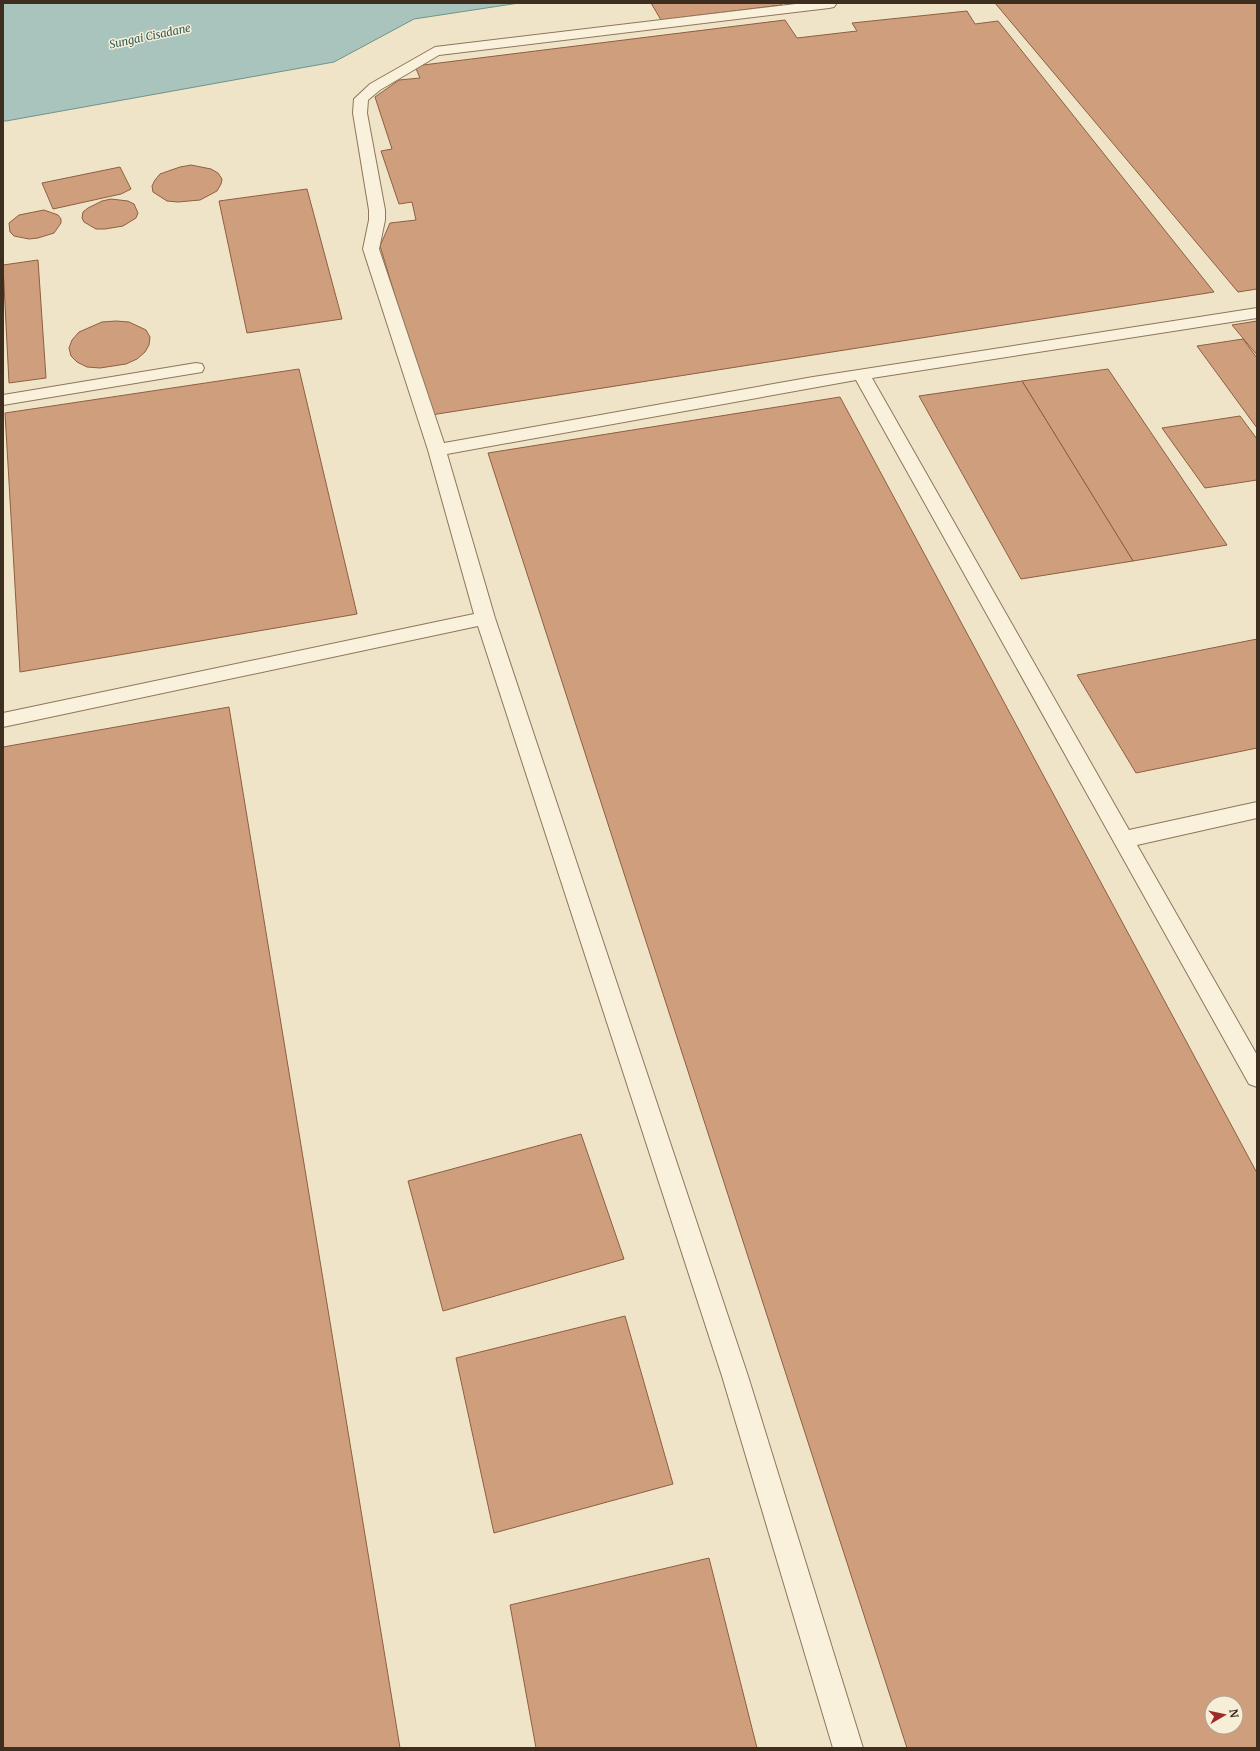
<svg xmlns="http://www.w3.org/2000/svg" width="1260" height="1751" viewBox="0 0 1260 1751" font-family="Merriweather,serif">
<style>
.water{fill:#a9c4bc;stroke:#6f938a}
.building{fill:#cf9f7d;stroke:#8d5f41;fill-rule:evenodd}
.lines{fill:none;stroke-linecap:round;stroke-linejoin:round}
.minor-casing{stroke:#8d765c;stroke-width:2}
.minor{fill:#faf1dc;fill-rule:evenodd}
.labels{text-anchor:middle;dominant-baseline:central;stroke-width:3;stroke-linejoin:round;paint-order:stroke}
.far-water-label{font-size:11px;font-style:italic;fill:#2f5d5a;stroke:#f7eed8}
</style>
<rect width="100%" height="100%" fill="#f0e4c8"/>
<path class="water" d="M3,3H519L414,19L334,62L6,121H3Z"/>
<g class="building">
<path d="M651,3H780L782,5L661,20Z"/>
<path d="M995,3H1257V289L1238,292Z"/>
<path d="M967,11L975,24L998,21L1214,292L431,415L380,246L390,223L416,220L412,202L399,204L381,151L392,149L375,97L399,80L420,78L415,66L785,20L797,38L857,31L852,23Z"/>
<path d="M191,165L211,169L218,173L222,179L221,184L217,191L200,200L178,202L167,201L153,192L152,186L155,180L160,174L180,167Z"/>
<path d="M120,167L131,189L121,194L53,209L42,183Z"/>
<path d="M307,189L342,319L247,333L219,201Z"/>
<path d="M111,199L128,201L134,204L138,213L136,218L123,226L105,229H96L84,222L82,218L83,212L88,208L102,201Z"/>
<path d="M44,210L58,215L61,219V223L54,233L38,238L29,239L14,236L10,232L9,223L19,215Z"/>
<path d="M38,260L46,378L9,383L3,265Z"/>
<path d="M116,321L129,322L146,330L150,337L149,345L145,352L137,359L126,364L100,368L87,367L77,362L71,356L69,348L72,340L79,332L102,322Z"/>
<path d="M1257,321V355L1232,325Z"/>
<path d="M1243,339L1257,358V428L1197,346Z"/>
<path d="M299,369L357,614L20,672L5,413Z"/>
<path d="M1108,369L1227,545L1133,561L1022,381Z"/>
<path d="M1022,381L1133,561L1021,579L919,396Z"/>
<path d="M840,397L1257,1173V1748H907L488,453ZM1212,1703H1236V1727H1212Z"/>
<path d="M1240,416L1257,439V480L1205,488L1162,428Z"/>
<path d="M1257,639V748L1136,773L1077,675Z"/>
<path d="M229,707L400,1748H3V747Z"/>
<path d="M581,1134L624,1259L443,1311L408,1181Z"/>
<path d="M625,1316L673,1484L494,1533L456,1358Z"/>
<path d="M709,1558L757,1748H536L510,1605Z"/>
</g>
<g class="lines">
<g class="minor-casing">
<g id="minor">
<path d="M804,3L836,4L834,7L829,8L439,55L380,90L368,100L367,113L385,210V220L379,249L444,443L813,377L1257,308V318L872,378L1129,830L1257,802V818L1137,845L1257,1055V1087L1249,1084L856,380L447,454L495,618L748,1376L863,1748H833L722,1376L478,626L3,727V713L474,614L428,450L363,249L369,220V210L353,113L354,99L370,84L435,47Z"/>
<path d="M196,363L202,364L204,368L202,372L3,405V395Z"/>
</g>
</g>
<use href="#minor" class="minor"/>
</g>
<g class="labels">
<g class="far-water-label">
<text transform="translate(150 36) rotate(-12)">Sungai Cisadane</text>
</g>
</g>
<rect width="1260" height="1751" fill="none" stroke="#3d2e20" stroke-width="8"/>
<g transform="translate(1224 1715) rotate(81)"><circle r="19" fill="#f7eed8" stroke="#ada18e"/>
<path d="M0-3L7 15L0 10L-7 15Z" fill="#9e2a2b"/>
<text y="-6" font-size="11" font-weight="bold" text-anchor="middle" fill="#3d2e20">N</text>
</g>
</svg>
